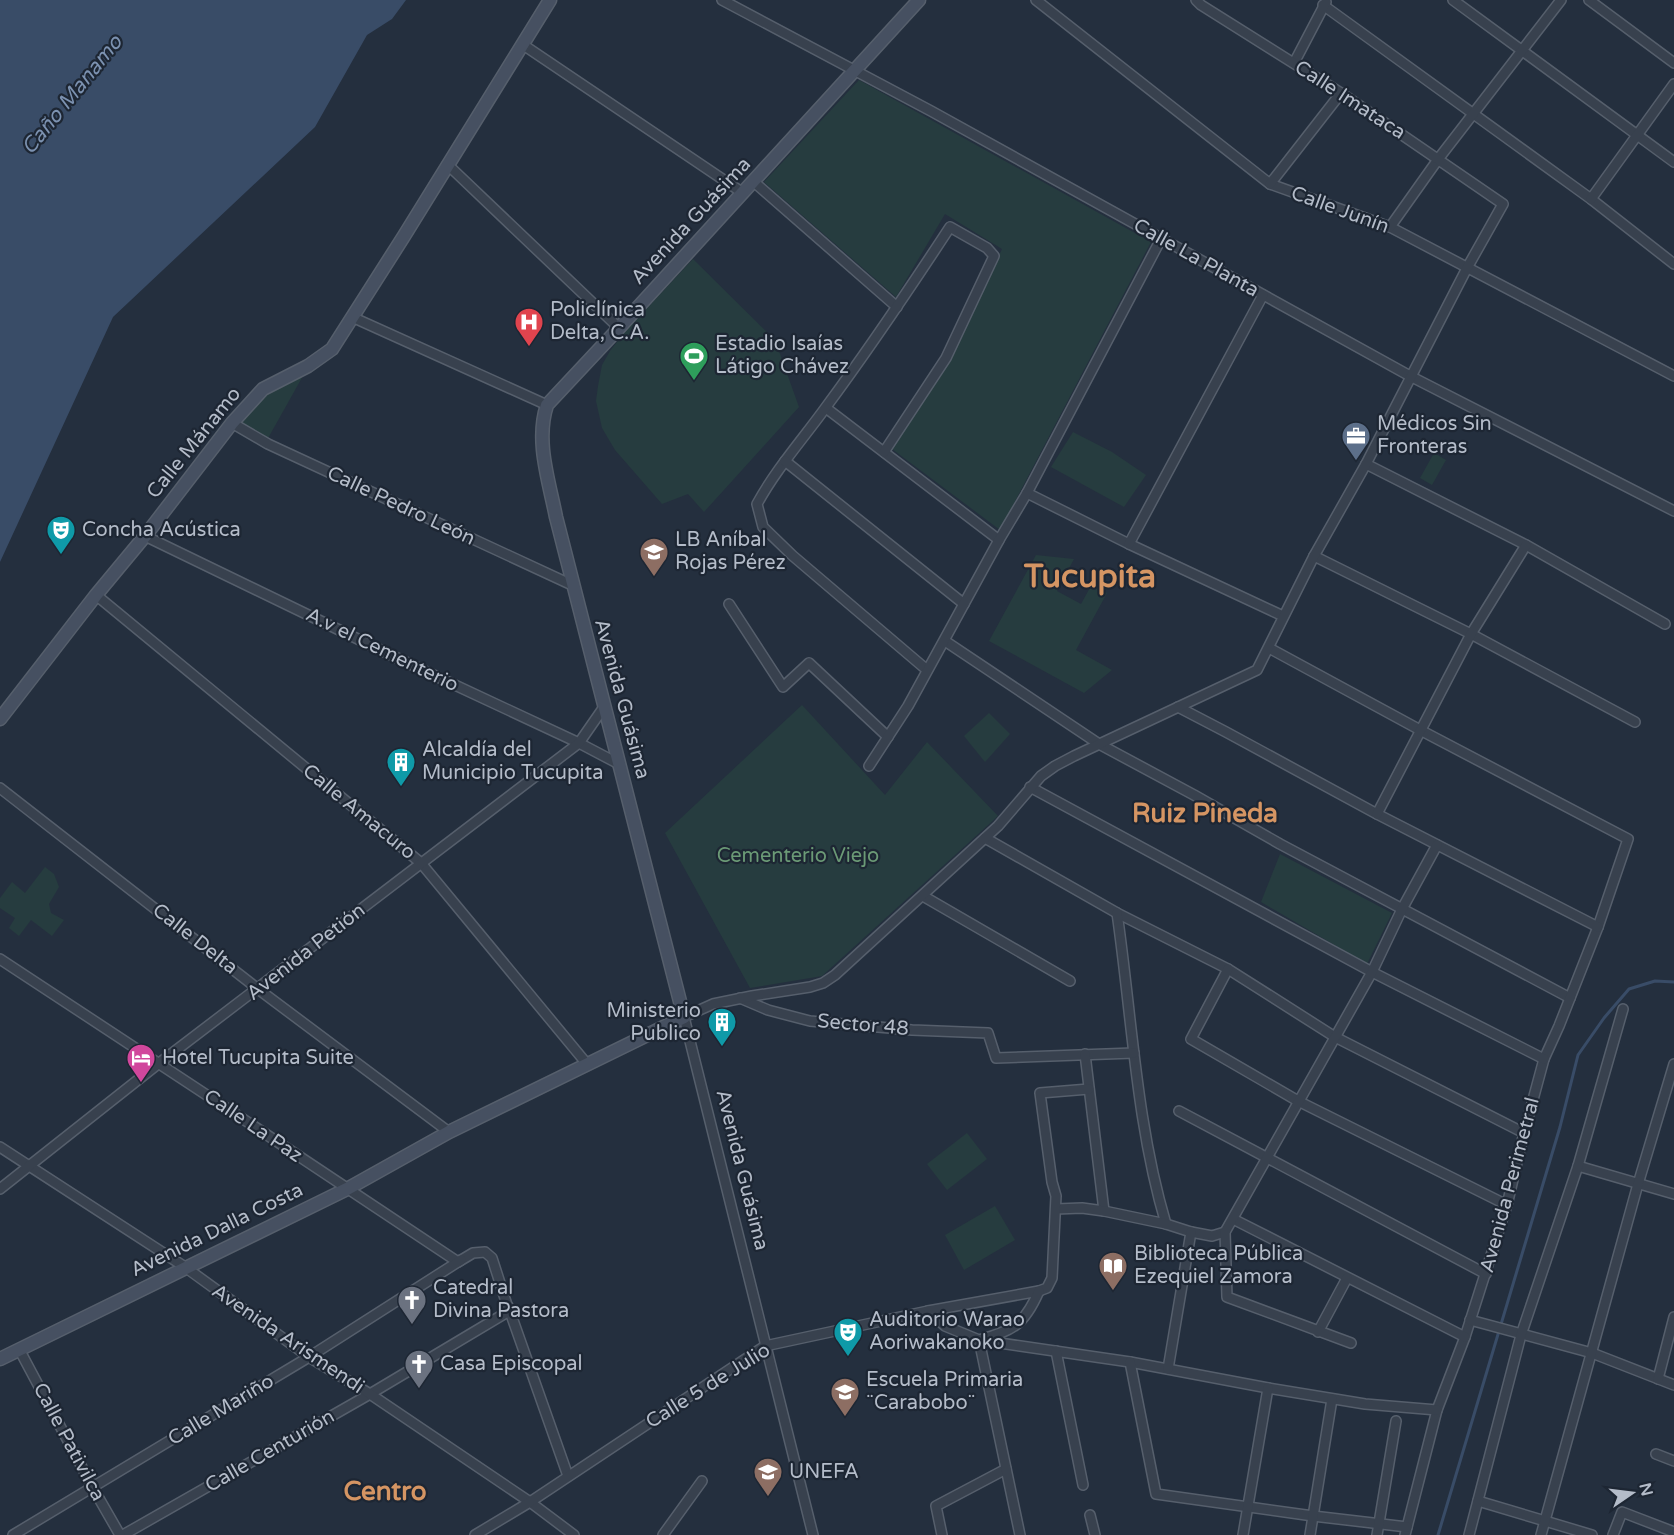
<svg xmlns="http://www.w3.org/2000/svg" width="1674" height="1535" viewBox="0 0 1674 1535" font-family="'Varela Round',sans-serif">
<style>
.green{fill:#263c3f}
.water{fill:#394c67}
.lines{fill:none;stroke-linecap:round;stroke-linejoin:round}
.stream{stroke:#394c67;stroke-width:3}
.minor-casing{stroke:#565f6c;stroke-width:12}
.secondary-casing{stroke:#565f6c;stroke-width:15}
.minor{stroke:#38414e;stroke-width:9}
.secondary{stroke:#465061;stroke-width:12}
.labels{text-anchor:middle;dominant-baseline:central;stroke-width:4.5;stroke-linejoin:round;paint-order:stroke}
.street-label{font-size:20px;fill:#b4bcc9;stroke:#1d2633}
.poi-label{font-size:20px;fill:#b4bcc9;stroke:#1d2633;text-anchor:start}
.park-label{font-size:20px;fill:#6b9a76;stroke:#1d2633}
.water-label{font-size:21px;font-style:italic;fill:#7c92b1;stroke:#1d2633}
.district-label{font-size:26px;font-weight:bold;fill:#d59563;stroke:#1d2633}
.town-label{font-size:32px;font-weight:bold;fill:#d59563;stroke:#1d2633}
</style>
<rect width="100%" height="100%" fill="#242f3e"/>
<g class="green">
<path d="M859,80L1151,242L1000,530L892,449L949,361L1002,249L945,214L896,297L764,182Z"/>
<path d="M693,259L775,340L799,407L704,512L688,494L662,504L615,450L602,428L596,401L598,386L602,365L610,351L624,333Z"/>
<path d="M308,367L267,440L232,424L263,389Z"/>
<path d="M1073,432L1112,452L1146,475L1124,507L1051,467Z"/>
<path d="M1434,453L1446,460L1432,485L1420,478Z"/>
<path d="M1036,555L1074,559L1057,591L1081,604L1092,584L1107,593L1076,650L1112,670L1084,693L989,641Z"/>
<path d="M802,705L885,795L927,742L998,816L822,976L750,988L665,833Z"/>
<path d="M989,713L1010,734L985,762L964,736Z"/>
<path d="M1280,854L1392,913L1367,964L1261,902Z"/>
<path d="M45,867L54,874L59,887L49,904L51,913L64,920L52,936L31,920L19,936L9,928L15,918L0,908V898L12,882L25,893Z"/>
<path d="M967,1133L987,1159L947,1190L927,1164Z"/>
<path d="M995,1206L1015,1240L964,1270L945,1235Z"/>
</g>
<path class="water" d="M0,0H406L392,19L367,35L315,127L113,317L0,562Z"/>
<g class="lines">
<path class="stream" d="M1438,1535L1560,1127L1578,1055L1604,1018L1629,989L1655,981L1674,982"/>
<g class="minor-casing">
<g id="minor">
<path d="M722,0L931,111L1410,376L1674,511"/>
<path d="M1036,0L1270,184L1390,227L1674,376"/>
<path d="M1453,0L1674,162"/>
<path d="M1589,0L1674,63"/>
<path d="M1323,5L1591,199L1674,264"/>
<path d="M522,44L743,193"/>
<path d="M1294,63L1326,2"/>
<path d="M448,165L619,328"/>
<path d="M754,182L897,307"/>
<path d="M1270,184L1341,93"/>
<path d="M1591,199L1674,84"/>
<path d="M1390,227L1439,158L1561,0"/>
<path d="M352,317L547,405"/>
<path d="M826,408L999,540"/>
<path d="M232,423L268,444L572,585"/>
<path d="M884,452L946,358L994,256L987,248L950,227C910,288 869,349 826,407C803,439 776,469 757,504L763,527L793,556L927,670"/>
<path d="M785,461L964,604"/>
<path d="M1366,464L1526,545L1665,624"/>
<path d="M1027,493L1129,544L1283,616"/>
<path d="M145,536L395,657L579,743L619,764"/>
<path d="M1129,544L1263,295"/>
<path d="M1314,556L1471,634L1635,722"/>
<path d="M96,595L421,863L587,1064"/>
<path d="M729,604L783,687L809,663L888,737"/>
<path d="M945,641L1099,744L1194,795L1280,844L1570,998"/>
<path d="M1269,648L1422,731L1628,839L1598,927L1559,1026L1544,1059L1524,1133L1507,1205L1465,1337L1437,1410L1405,1535"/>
<path d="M1178,707L1226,732L1377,814L1598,927"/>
<path d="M869,766L908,706L999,540L1027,493L1161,239"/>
<path d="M1030,787L1372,972L1544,1059"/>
<path d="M0,788L258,989L449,1132"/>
<path d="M1377,814L1471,634L1526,545"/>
<path d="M985,838L1117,913L1228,969L1335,1037L1524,1133"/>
<path d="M923,896L1070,981"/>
<path d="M1117,913C1132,1017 1136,1123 1166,1224"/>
<path d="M0,959L240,1117L458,1262L473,1253L485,1252L492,1258L509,1311L370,1394L123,1535"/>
<path d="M1228,969L1191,1039L1298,1101L1507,1205"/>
<path d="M740,998L768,1010L810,1021L912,1030L988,1033L996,1058L1134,1053"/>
<path d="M1085,1054L1104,1211"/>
<path d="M1179,1111L1486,1274"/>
<path d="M0,1147L185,1267L309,1357L370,1394L530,1502L574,1535"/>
<path d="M1578,1166L1674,1194"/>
<path d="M0,1189L158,1064L579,743L604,707"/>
<path d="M1056,1209L1082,1208L1104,1211L1166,1224L1191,1232L1212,1236L1225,1232"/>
<path d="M1233,1219L1465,1337"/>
<path d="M508,1306L568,1476"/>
<path d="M928,1311L945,1326L979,1340L1130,1362L1268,1388L1365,1404L1437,1410"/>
<path d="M1470,1320L1592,1353L1674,1385"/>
<path d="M1318,1332L1347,1278"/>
<path d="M1351,1343L1227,1297L1225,1232L1372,972L1402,909L1437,845"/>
<path d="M19,1349L93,1488L120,1535"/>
<path d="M1056,1351L1083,1485"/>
<path d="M1130,1362L1156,1494L1313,1516L1407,1527"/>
<path d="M1168,1369L1191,1232"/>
<path d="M1658,1379L1674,1317"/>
<path d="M1656,1454L1674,1461"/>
<path d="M1478,1501L1592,1535"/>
<path d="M1090,1515L1095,1535"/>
<path d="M13,1535L309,1357L461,1260"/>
<path d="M475,1535L530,1502L765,1346L928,1311L1039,1291L1047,1288L1052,1278L1056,1196L1052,1182L1040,1093L1089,1089"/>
<path d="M663,1535L702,1481"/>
<path d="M813,1535L684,1017L713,1004L752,996L810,987L823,983L835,975L998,826L1041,776L1055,766L1074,756L1257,670L1314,556L1366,464L1467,268L1503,204L1341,93L1201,5L1196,0"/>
<path d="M942,1535L936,1506L1006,1469"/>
<path d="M1020,1535L979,1340C1014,1330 1024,1325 1039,1291"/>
<path d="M1243,1535L1268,1388"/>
<path d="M1310,1535L1332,1399"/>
<path d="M1377,1535L1396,1421"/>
<path d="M1469,1535L1521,1335L1578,1166L1623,1009"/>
<path d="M1541,1535L1638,1184L1674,1064"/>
<path d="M1613,1535L1622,1512L1674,1532"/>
</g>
</g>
<g class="secondary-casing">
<g id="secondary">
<path d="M0,719L96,595L145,536L232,423L263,389L308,366L332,349L404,236L550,0"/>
<path d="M0,1359L347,1189L449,1132L684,1017L556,517C549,481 535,441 547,405L619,328L919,0"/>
</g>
</g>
<use href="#minor" class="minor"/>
<use href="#secondary" class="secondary"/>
</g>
<defs>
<g id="hospital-pin" transform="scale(1.5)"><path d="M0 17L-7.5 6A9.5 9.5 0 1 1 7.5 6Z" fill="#e0444e" stroke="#1d2633"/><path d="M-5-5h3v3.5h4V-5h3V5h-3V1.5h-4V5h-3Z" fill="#fff"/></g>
<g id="stadium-pin" transform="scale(1.5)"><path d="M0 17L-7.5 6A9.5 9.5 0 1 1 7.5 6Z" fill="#2e9e5b" stroke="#1d2633"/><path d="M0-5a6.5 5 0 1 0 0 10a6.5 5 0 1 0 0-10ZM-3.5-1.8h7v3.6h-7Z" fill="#fff"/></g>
<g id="office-pin" transform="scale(1.5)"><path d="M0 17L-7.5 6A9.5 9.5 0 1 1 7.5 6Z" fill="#5c6f8a" stroke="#1d2633"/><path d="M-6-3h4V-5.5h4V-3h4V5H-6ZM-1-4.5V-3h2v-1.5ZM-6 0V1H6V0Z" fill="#fff"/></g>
<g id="theatre-pin" transform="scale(1.5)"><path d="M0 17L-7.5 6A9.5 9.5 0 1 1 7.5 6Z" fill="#0f9aa8" stroke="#1d2633"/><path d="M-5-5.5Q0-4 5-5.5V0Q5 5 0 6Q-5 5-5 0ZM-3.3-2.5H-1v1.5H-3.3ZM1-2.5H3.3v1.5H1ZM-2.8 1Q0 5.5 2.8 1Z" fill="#fff"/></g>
<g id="school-pin" transform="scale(1.5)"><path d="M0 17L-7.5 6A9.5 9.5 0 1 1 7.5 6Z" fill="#8d6e63" stroke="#1d2633"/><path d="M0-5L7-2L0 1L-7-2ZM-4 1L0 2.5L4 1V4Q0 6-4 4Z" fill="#fff"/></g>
<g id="building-pin" transform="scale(1.5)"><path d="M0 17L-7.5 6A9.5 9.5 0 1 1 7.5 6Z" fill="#0f9aa8" stroke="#1d2633"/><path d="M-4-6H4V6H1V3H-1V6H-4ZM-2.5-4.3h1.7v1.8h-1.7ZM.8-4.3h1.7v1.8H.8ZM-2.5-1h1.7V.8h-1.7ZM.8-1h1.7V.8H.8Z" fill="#fff"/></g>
<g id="hotel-pin" transform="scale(1.5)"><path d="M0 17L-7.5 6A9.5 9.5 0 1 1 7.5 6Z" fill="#d1479c" stroke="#1d2633"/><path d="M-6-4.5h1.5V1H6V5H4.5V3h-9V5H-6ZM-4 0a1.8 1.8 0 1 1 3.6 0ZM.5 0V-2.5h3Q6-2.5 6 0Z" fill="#fff"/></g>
<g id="library-pin" transform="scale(1.5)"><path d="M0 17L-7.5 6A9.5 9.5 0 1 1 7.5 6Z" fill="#8d6e63" stroke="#1d2633"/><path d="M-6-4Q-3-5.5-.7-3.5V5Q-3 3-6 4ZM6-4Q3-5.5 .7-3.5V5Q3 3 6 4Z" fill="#fff"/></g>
<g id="church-pin" transform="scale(1.5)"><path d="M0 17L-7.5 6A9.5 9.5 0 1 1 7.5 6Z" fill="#6b7280" stroke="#1d2633"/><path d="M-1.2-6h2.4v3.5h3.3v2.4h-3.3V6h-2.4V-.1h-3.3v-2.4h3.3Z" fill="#fff"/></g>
<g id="university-pin" transform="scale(1.5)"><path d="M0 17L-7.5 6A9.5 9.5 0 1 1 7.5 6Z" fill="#8d6e63" stroke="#1d2633"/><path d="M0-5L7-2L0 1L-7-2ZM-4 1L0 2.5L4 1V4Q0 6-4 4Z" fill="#fff"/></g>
</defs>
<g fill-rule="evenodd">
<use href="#hospital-pin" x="529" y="322"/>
<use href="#stadium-pin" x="694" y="356"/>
<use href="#office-pin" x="1356" y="436"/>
<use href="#theatre-pin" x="61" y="530"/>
<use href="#school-pin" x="654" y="552"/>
<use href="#building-pin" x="401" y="762"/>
<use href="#building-pin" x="722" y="1022"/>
<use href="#hotel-pin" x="141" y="1058"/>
<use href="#library-pin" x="1113" y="1266"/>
<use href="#church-pin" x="412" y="1300"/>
<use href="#theatre-pin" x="848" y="1332"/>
<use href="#church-pin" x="419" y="1364"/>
<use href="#school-pin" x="845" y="1392"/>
<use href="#university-pin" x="768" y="1472"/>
</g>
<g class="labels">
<g class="street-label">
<text transform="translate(1350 100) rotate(33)">Calle Imataca</text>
<text transform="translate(1340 210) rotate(20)">Calle Junín</text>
<text transform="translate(691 221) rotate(-47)">Avenida Guásima</text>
<text transform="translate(1196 258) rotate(29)">Calle La Planta</text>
<text transform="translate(194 443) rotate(-51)">Calle Mánamo</text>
<text transform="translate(401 506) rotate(25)">Calle Pedro León</text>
<text transform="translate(382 650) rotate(26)">A.v el Cementerio</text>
<text transform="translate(622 699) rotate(75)">Avenida Guásima</text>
<text transform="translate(359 812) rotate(39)">Calle Amacuro</text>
<text transform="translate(195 939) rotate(38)">Calle Delta</text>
<text transform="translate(306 952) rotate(-38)">Avenida Petión</text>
<text transform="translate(863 1025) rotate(5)">Sector 48</text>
<text transform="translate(253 1126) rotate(34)">Calle La Paz</text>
<text transform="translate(742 1170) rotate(76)">Avenida Guásima</text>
<text transform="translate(1510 1185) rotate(-75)">Avenida Perimetral</text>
<text transform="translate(217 1230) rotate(-26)">Avenida Dalla Costa</text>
<text transform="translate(288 1339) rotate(34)">Avenida Arismendi</text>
<text transform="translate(708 1386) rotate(-32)">Calle 5 de Julio</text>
<text transform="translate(221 1410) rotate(-31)">Calle Mariño</text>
<text transform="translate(69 1442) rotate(62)">Calle Pativilca</text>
<text transform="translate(270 1451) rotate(-30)">Calle Centurión</text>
</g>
<g class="poi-label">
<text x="550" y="310">Policlínica<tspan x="550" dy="23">Delta, C.A.</tspan></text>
<text x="715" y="344">Estadio Isaías<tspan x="715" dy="23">Látigo Chávez</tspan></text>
<text x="1377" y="424">Médicos Sin<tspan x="1377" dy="23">Fronteras</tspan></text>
<text x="82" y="530">Concha Acústica</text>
<text x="675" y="540">LB Aníbal<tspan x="675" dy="23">Rojas Pérez</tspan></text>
<text x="422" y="750">Alcaldía del<tspan x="422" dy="23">Municipio Tucupita</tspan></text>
<text x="701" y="1011" text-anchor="end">Ministerio<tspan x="701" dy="23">Publico</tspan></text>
<text x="162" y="1058">Hotel Tucupita Suite</text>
<text x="1134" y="1254">Biblioteca Pública<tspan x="1134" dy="23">Ezequiel Zamora</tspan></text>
<text x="433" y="1288">Catedral<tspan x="433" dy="23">Divina Pastora</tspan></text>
<text x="869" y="1320">Auditorio Warao<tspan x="869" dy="23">Aoriwakanoko</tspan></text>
<text x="440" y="1364">Casa Episcopal</text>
<text x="866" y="1380">Escuela Primaria<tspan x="866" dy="23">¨Carabobo¨</tspan></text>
<text x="789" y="1472">UNEFA</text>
</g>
<g class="park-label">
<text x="798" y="856">Cementerio Viejo</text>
</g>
<g class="water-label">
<text transform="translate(72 95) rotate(-51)">Caño Manamo</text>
</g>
<g class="district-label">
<text x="1205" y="813">Ruiz Pineda</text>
<text x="385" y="1491">Centro</text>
</g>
<g class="town-label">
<text x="1090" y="577">Tucupita</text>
</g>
</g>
<g transform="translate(1632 1493) rotate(76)" stroke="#1d2633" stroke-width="4.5" paint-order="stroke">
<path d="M0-4.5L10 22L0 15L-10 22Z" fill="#b4bcc9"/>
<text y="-9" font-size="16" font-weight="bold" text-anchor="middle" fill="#b4bcc9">N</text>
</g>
</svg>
